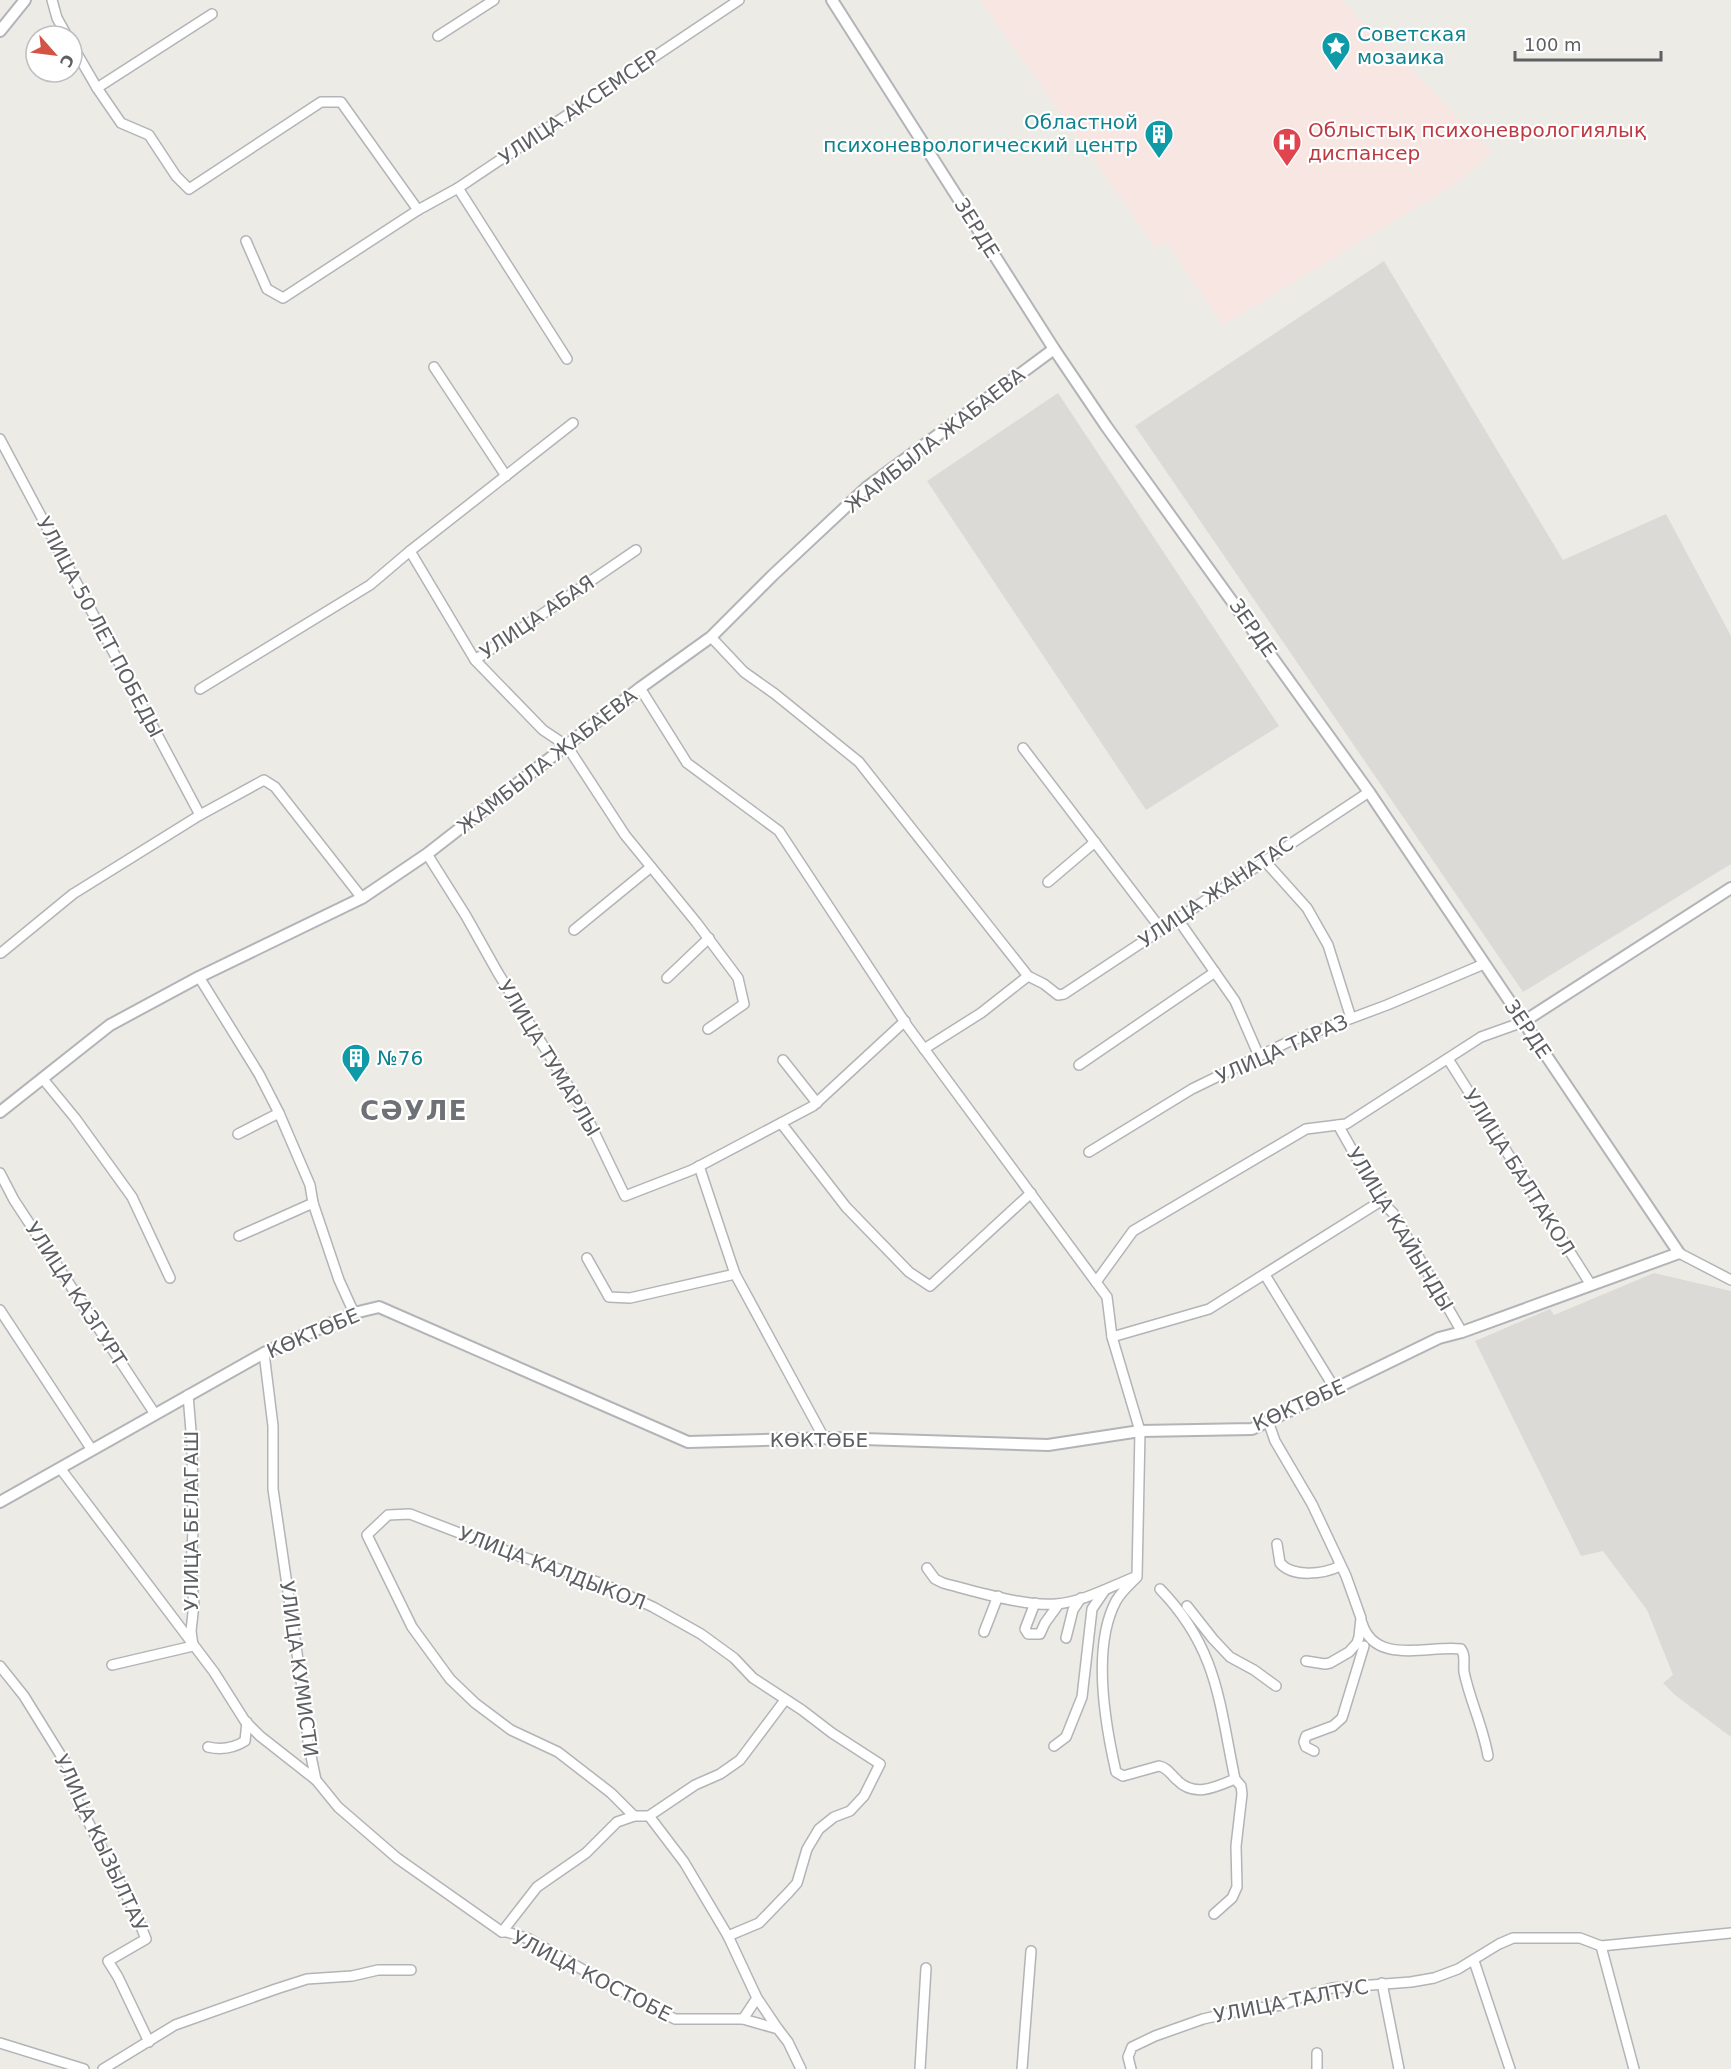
<svg xmlns="http://www.w3.org/2000/svg" width="1731" height="2069" viewBox="0 0 1731 2069" font-family="'DejaVu Sans',sans-serif">
<style>
.industrial{fill:#dcdad7}
.medical{fill:#f8e6e3}
.lines{fill:none;stroke-linecap:round;stroke-linejoin:round}
.minor-casing{stroke:#b2b4b8;stroke-width:12}
.tertiary-casing{stroke:#b2b4b8;stroke-width:14}
.minor{stroke:#fff;stroke-width:9}
.tertiary{stroke:#fff;stroke-width:10}
.labels{text-anchor:middle;dominant-baseline:central;stroke-width:4.5;stroke-linejoin:round;paint-order:stroke}
.culture-label{font-size:20px;fill:#0d838f;stroke:#fff;text-anchor:start}
.street-label{font-size:20px;fill:#5d5f63;stroke:#fff}
.health-label{font-size:20px;fill:#be3a42;stroke:#fff;text-anchor:start}
.district-label{font-size:26px;font-weight:bold;letter-spacing:1.5px;fill:#6e7175;stroke:#fff}
</style>
<rect width="100%" height="100%" fill="#edebe5"/>
<g class="industrial">
<path d="M1384,261L1563,560L1666,514L1731,636V864L1523,992L1135,426Z"/>
<path d="M1058,393L1279,726L1146,810L927,481Z"/>
<path d="M1654,1273L1731,1291V1737L1675,1695L1663,1683L1673,1675L1647,1610L1603,1551L1581,1556L1475,1341L1550,1309L1554,1315Z"/>
</g>
<path class="medical" d="M980,0H1341L1492,152L1458,182L1223,325L1166,242L1156,248Z"/>
<g class="lines">
<g class="minor-casing">
<g id="minor">
<path d="M52,0L57,18L67,36"/>
<path d="M438,36L494,0"/>
<path d="M72,45L97,88L121,123L149,135L176,176L189,189L321,102H341L418,210"/>
<path d="M97,88L212,14"/>
<path d="M458,188L567,359"/>
<path d="M246,241L267,289L283,298L418,210L458,188L739,0"/>
<path d="M434,367L506,476"/>
<path d="M573,423L410,551L475,660L636,550"/>
<path d="M0,439L200,815"/>
<path d="M711,637L744,672L775,694L859,762L1028,976L1044,984L1058,995L1064,994L1369,792"/>
<path d="M475,660L543,730L567,746L625,835L696,922L738,978L744,1004L708,1029"/>
<path d="M640,688L687,763L779,831L908,1027L1107,1297L1112,1337L1140,1431L1137,1577C1130,1584 1121,1592 1116,1601C1092,1646 1105,1724 1116,1772L1123,1776L1159,1766C1168,1768 1170,1774 1177,1780C1194,1798 1216,1787 1235,1779"/>
<path d="M200,689L370,585L410,551"/>
<path d="M1023,748L1161,929"/>
<path d="M427,854L466,916L498,973L585,1113L625,1196L692,1170L813,1106L905,1021"/>
<path d="M1264,860L1307,908L1328,945L1351,1018"/>
<path d="M1048,882L1095,842"/>
<path d="M1177,918L1235,1001L1259,1056"/>
<path d="M574,930L651,867"/>
<path d="M1,953L73,894L200,815L264,780L275,787L362,898"/>
<path d="M199,977L259,1074L279,1113"/>
<path d="M667,978L709,938"/>
<path d="M924,1049L981,1013L1028,976"/>
<path d="M1448,1059L1591,1285"/>
<path d="M783,1060L817,1103"/>
<path d="M1079,1065L1215,972"/>
<path d="M43,1079L75,1118L132,1197L170,1278"/>
<path d="M781,1123L846,1207L909,1272L930,1286L1031,1193"/>
<path d="M1338,1125L1381,1201L1393,1213L1462,1332"/>
<path d="M238,1134L279,1113L310,1185L313,1203"/>
<path d="M1089,1152L1192,1089L1288,1042L1387,1005L1484,964"/>
<path d="M699,1166L735,1274L824,1438"/>
<path d="M0,1173L14,1200L155,1414"/>
<path d="M239,1236L313,1203L339,1280L354,1313"/>
<path d="M1679,1253L1731,1280"/>
<path d="M587,1258L609,1297L630,1298L735,1274"/>
<path d="M1265,1275L1335,1389"/>
<path d="M1096,1282L1133,1231L1306,1129L1346,1124L1481,1037L1523,1022"/>
<path d="M0,1310L92,1450"/>
<path d="M1112,1337L1209,1309L1381,1201"/>
<path d="M264,1353L273,1426V1489L305,1708L308,1742L316,1780L338,1807L397,1858L502,1932H507L529,1939L608,1984L675,2019H743L778,2029L788,2042L801,2069"/>
<path d="M1268,1421L1275,1441L1312,1504L1346,1576L1361,1618L1359,1637L1357,1643L1349,1652L1330,1663L1325,1664L1306,1661"/>
<path d="M60,1468L214,1672L245,1721L260,1736L316,1780"/>
<path d="M1277,1544L1280,1563C1293,1578 1324,1574 1340,1566"/>
<path d="M927,1568L935,1579L943,1583C974,1591 1026,1607 1056,1604C1080,1603 1112,1586 1135,1577"/>
<path d="M1160,1589C1218,1649 1219,1703 1235,1779L1241,1786L1242,1794L1236,1846L1237,1887L1232,1898L1214,1914"/>
<path d="M1035,1603L1025,1629L1028,1634H1040L1045,1623L1058,1605"/>
<path d="M1187,1606L1213,1639L1230,1657L1254,1670L1276,1686"/>
<path d="M1362,1623C1375,1666 1429,1645 1461,1649C1466,1656 1463,1663 1464,1672C1470,1701 1483,1726 1488,1756"/>
<path d="M984,1632L998,1596"/>
<path d="M1066,1638L1073,1610L1081,1598"/>
<path d="M112,1665L193,1646L191,1631L194,1604L191,1572L193,1530L192,1443L188,1395"/>
<path d="M0,1666L24,1696L68,1767L78,1802L136,1914L146,1939L108,1961L118,1977L149,2042"/>
<path d="M1054,1746L1066,1737L1082,1697L1092,1609L1105,1590"/>
<path d="M208,1747C221,1750 234,1748 245,1741L247,1722"/>
<path d="M1314,1751L1306,1747L1304,1742L1306,1736L1333,1726L1342,1718L1364,1646"/>
<path d="M634,1816L611,1793L558,1752L511,1730L475,1703L450,1679L412,1627L367,1535L388,1515L410,1514L514,1554L603,1584L653,1607L701,1634L734,1658L753,1678L802,1710L832,1733L880,1764L864,1796L850,1811L834,1817L819,1829L807,1849L797,1883L789,1892L759,1923L728,1936L757,1998L778,2029"/>
<path d="M649,1816L695,1785L720,1774L740,1760L785,1700"/>
<path d="M502,1932L537,1887L586,1853L617,1822L634,1816H649L684,1862L728,1936"/>
<path d="M1601,1946L1634,2069"/>
<path d="M1474,1961L1510,2069"/>
<path d="M1382,1983L1399,2069"/>
<path d="M743,2019L757,1998"/>
<path d="M0,2043L84,2069"/>
<path d="M103,2069L175,2025L276,1989L307,1979L352,1976L378,1970H411"/>
<path d="M920,2069L926,1968"/>
<path d="M1022,2069L1031,1951"/>
<path d="M1131,2069L1128,2057L1132,2047L1155,2036L1203,2019L1243,2010L1283,2005L1299,1998L1332,1988L1411,1982L1434,1978L1458,1969L1499,1944L1513,1938H1580L1601,1946L1731,1933"/>
<path d="M1317,2069V2053"/>
</g>
</g>
<g class="tertiary-casing">
<g id="tertiary">
<path d="M0,31L25,0"/>
<path d="M1523,1022L1731,888"/>
<path d="M0,1112L110,1025L199,977L362,898L427,854L640,688L711,637L773,575L866,488L1054,349"/>
<path d="M0,1502L264,1353L354,1313L379,1307L688,1442L832,1438L1048,1445L1140,1431L1252,1429L1439,1338L1462,1332L1679,1253L1369,792L1106,426L1054,349L832,0"/>
</g>
</g>
<use href="#minor" class="minor"/>
<use href="#tertiary" class="tertiary"/>
</g>
<defs>
<g id="sight-pin" transform="scale(1.5)"><path d="M0 17L-7.5 6A9.5 9.5 0 1 1 7.5 6Z" fill="#0f9aa8" stroke="#fff"/><path d="M0-6L1.8-2.2L6-1.7L2.9 1.2L3.7 5.4L0 3.3L-3.7 5.4L-2.9 1.2L-6-1.7L-1.8-2.2Z" fill="#fff"/></g>
<g id="building-pin" transform="scale(1.5)"><path d="M0 17L-7.5 6A9.5 9.5 0 1 1 7.5 6Z" fill="#0f9aa8" stroke="#fff"/><path d="M-4-6H4V6H1V3H-1V6H-4ZM-2.5-4.3h1.7v1.8h-1.7ZM.8-4.3h1.7v1.8H.8ZM-2.5-1h1.7V.8h-1.7ZM.8-1h1.7V.8H.8Z" fill="#fff"/></g>
<g id="hospital-pin" transform="scale(1.5)"><path d="M0 17L-7.5 6A9.5 9.5 0 1 1 7.5 6Z" fill="#e0444e" stroke="#fff"/><path d="M-5-5h3v3.5h4V-5h3V5h-3V1.5h-4V5h-3Z" fill="#fff"/></g>
</defs>
<g fill-rule="evenodd">
<use href="#sight-pin" x="1336" y="46"/>
<use href="#building-pin" x="1159" y="134"/>
<use href="#hospital-pin" x="1287" y="142"/>
<use href="#building-pin" x="356" y="1058"/>
</g>
<g class="labels">
<g class="culture-label">
<text x="1357" y="34">Советская<tspan x="1357" dy="23">мозаика</tspan></text>
<text x="1138" y="122" text-anchor="end">Областной<tspan x="1138" dy="23">психоневрологический центр</tspan></text>
<text x="377" y="1058">№76</text>
</g>
<g class="street-label">
<text transform="translate(579 107) rotate(-34)">УЛИЦА АКСЕМСЕР</text>
<text transform="translate(977 228) rotate(58)">ЗЕРДЕ</text>
<text transform="translate(935 440) rotate(-38)">ЖАМБЫЛА ЖАБАЕВА</text>
<text transform="translate(537 617) rotate(-34)">УЛИЦА АБАЯ</text>
<text transform="translate(100 627) rotate(62)">УЛИЦА 50 ЛЕТ ПОБЕДЫ</text>
<text transform="translate(1253 628) rotate(55)">ЗЕРДЕ</text>
<text transform="translate(547 761) rotate(-38)">ЖАМБЫЛА ЖАБАЕВА</text>
<text transform="translate(1216 892) rotate(-34)">УЛИЦА ЖАНАТАС</text>
<text transform="translate(1528 1029) rotate(56)">ЗЕРДЕ</text>
<text transform="translate(1282 1049) rotate(-24)">УЛИЦА ТАРАЗ</text>
<text transform="translate(549 1058) rotate(59)">УЛИЦА ТУМАРЛЫ</text>
<text transform="translate(1519 1172) rotate(58)">УЛИЦА БАЛТАКОЛ</text>
<text transform="translate(1400 1229) rotate(59)">УЛИЦА КАЙЫНДЫ</text>
<text transform="translate(76 1294) rotate(57)">УЛИЦА КАЗГУРТ</text>
<text transform="translate(313 1333) rotate(-23)">КӨКТӨБЕ</text>
<text transform="translate(1299 1405) rotate(-24)">КӨКТӨБЕ</text>
<text x="819" y="1440">КӨКТӨБЕ</text>
<text transform="translate(191 1521) rotate(-90)">УЛИЦА БЕЛАГАШ</text>
<text transform="translate(552 1568) rotate(21)">УЛИЦА КАЛДЫКОЛ</text>
<text transform="translate(299 1669) rotate(82)">УЛИЦА КУМИСТИ</text>
<text transform="translate(101 1843) rotate(65)">УЛИЦА КЫЗЫЛТАУ</text>
<text transform="translate(592 1976) rotate(27)">УЛИЦА КОСТОБЕ</text>
<text transform="translate(1291 2001) rotate(-11)">УЛИЦА ТАЛТУС</text>
</g>
<g class="health-label">
<text x="1308" y="130">Облыстық психоневрологиялық<tspan x="1308" dy="23">диспансер</tspan></text>
</g>
<g class="district-label">
<text x="414" y="1111">СӘУЛЕ</text>
</g>
</g>
<g transform="translate(54 54) rotate(118)"><circle r="28" fill="#ffffff" stroke="#bebfc1" stroke-width="1.5"/>
<path d="M0-4.5L10 22L0 15L-10 22Z" fill="#d35445"/>
<text y="-9" font-size="16" font-weight="bold" text-anchor="middle" fill="#5d5f63">С</text>
</g>
<path d="M1515 51v9h146v-9" fill="none" stroke="#5d5f63" stroke-width="3"/>
<text x="1524" y="51" font-size="18" fill="#5d5f63" stroke="#ffffff" stroke-width="4.5" paint-order="stroke">100 m</text>
</svg>
